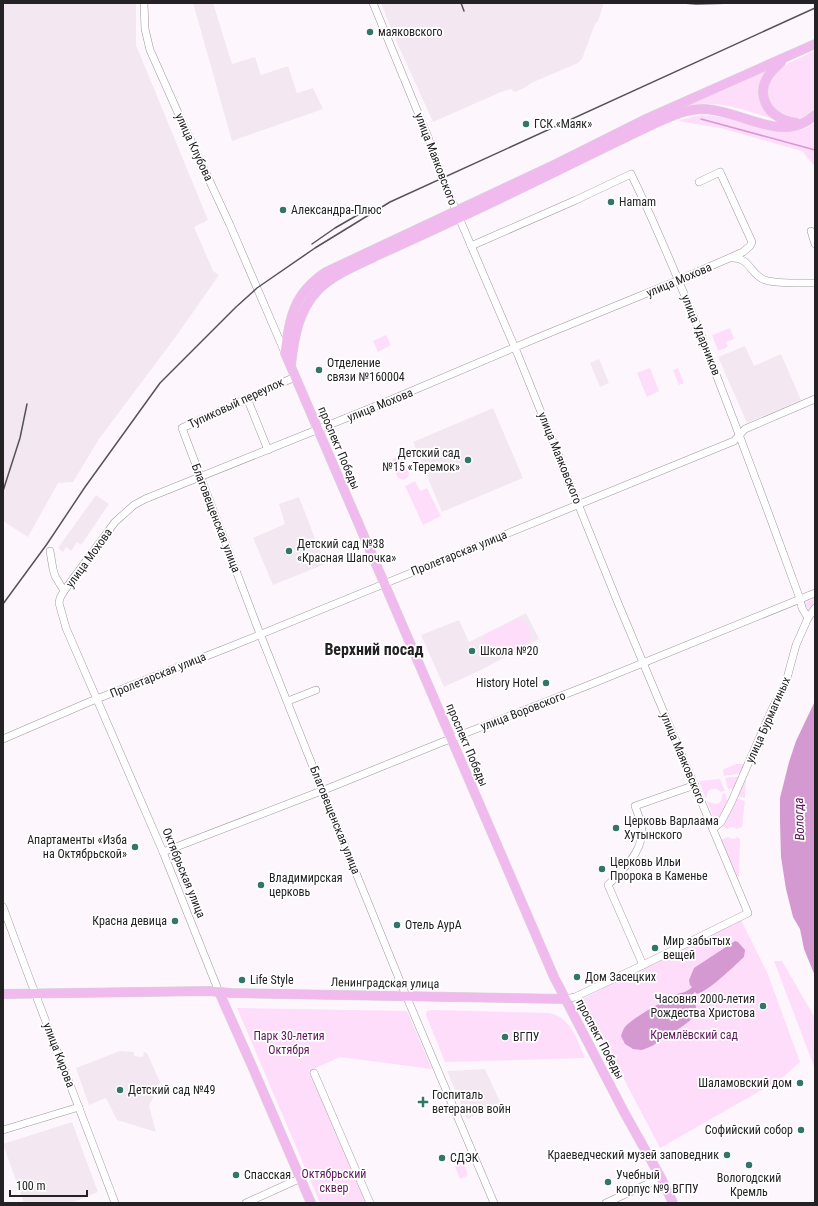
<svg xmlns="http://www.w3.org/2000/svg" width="818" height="1206" viewBox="0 0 818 1206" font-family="'Roboto Condensed',sans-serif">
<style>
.built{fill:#f3e8f2}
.green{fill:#fdddfa}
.water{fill:#d599d1}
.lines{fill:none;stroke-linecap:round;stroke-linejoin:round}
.stream{stroke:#d599d1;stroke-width:1.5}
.minor-casing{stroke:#9e999d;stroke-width:8}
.major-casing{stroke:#d8d7d8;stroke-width:10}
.minor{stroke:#fff;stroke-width:7}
.major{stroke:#f1baee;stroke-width:9}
.rail{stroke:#565356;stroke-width:1.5}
.poi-dot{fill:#327669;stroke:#fff;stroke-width:1.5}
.labels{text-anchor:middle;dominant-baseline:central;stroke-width:3.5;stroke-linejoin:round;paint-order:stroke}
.poi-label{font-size:12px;fill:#242224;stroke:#fff;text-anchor:start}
.street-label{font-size:12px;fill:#242224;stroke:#fff}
.park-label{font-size:12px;fill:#5c165b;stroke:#fff}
.water-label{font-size:13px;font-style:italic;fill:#5a1359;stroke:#fff}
.district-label{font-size:16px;font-weight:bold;fill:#242224;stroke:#fff}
</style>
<rect width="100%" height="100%" fill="#fdf7fd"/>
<g class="built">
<path d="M3,3H136V45L208,220L194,227L213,271L219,275L177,335L99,439L73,482L58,483L28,537L3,521Z"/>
<path d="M193,3H213L232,64L255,57L261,75L288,66L297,93L313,88L323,109L232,141Z"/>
<path d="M381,3H604L598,21L595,24L582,59L578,63L531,83L526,87L515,92L511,89L501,92L433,122L398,45Z"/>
<path d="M745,346L754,366L781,354L801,400L747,423L718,357Z"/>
<path d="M599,359L609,383L600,387L590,363Z"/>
<path d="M493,408L523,478L442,512L413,442Z"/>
<path d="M96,495L109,504L81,545L77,542L71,551L66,547L63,552L58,548Z"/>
<path d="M299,497L325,564L273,585L253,538L285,524L279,504Z"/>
<path d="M526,613L539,639L479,671L444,687L421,635L459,620L469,642Z"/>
<path d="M120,1051L134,1052V1056L143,1057L144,1052L147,1053L160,1082L149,1106L156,1132L117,1120L106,1098L89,1105L76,1068Z"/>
<path d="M485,1069L501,1104L467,1119L447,1071Z"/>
<path d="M72,1122L98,1192L71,1203H24L3,1144Z"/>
</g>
<g class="green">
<path d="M815,51V108L807,115L800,118L794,119L780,116L766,97L768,82L779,69L789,63Z"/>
<path d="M775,66L761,88L779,121C756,114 727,102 702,104C694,104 686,107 678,109Z"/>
<path d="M702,115L723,117L784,132L799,130L806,128L815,123V167L802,151L720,128L678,121L695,116Z"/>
<path d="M730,328L734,339L726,342L728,347L718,351L712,335Z"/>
<path d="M386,335L391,345L378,352L373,341Z"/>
<path d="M650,368L659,391L647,397L637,373Z"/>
<path d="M678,368L684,383L679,385L673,370Z"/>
<path d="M396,457H398L403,459L409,473L408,477L404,480L398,478L391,463L393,459Z"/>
<path d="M415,481L420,491L427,488L441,516L423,525L405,486Z"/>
<path d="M815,598V601L809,611L804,603Z"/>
<path d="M518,619L528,624L531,634L528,642L495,657C483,654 480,644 486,634Z"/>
<path d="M736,764H747L743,773L724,776L723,771L724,769Z"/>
<path d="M742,776L736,789H728L725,778Z"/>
<path d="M746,777L745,798L737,796Z"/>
<path d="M720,779L725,791L721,792C717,788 713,788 708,791L706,799L699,781Z"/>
<path d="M725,793L729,805L720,819L717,820L713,817L707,801C714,805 723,806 722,795Z"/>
<path d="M736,798L745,801L742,827L736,829C733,826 731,827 727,829L723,826Z"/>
<path d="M728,837C731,839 734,840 737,837L740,839L739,877L736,876L721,840Z"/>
<path d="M741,920L767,972L800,1062L781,1079L660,1148L582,999Z"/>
<path d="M774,961H782L815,1018V1069Z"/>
<path d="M237,1008L407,1011L432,1069L340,1057L309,1071L367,1203H320Z"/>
<path d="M432,1010L549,1013C571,1017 577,1040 585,1058L445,1062L426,1015L427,1011Z"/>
<path d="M464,1164L468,1175L460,1179L455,1167Z"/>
</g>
<g class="water">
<path d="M815,701V976L804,949L800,929L793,917L786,889L781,857L780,821V798L789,762L796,741Z"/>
<path d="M735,941L738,942L745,950L744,957C733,967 710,990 697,994L695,992L690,997L695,1003L697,1011L693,1018L683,1026L652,1046L642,1050L633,1049L625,1044L621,1036C622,1033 623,1029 625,1027C632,1018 664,1001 675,995C682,992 686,993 692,987L690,985L689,980L694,968Z"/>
</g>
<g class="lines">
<path class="stream" d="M701,119L815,150"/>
<g class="minor-casing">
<g id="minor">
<path d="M144,3L145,29L150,50L179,115L230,225L285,353"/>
<path d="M373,3L428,137L442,178L518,355L618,603L748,913L643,965L575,997L565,999"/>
<path d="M811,231L815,244"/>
<path d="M471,246L576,200L631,174C657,227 679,281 701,335C735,423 768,511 800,599L802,608L808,618"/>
<path d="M732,258C750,257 750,275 765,280C777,284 802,283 815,283"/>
<path d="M295,377L182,428L257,626L319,782L402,986L494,1203"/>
<path d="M247,398L268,450"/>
<path d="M50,551L53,569L55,576L64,591L60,598L59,603L66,628L163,852L219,992"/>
<path d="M64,591L115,522L134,505L145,499L381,404L537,338L679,280L743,252L750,246L752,242L720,172L699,182"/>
<path d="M288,701L316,690"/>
<path d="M3,739L89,702L232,646L734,441L745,429L815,399"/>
<path d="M713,829L721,822L731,803L773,707L786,682L796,645L808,618L815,608"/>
<path d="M163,852L329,788L440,743L584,687L815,593"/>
<path d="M3,907C39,1006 78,1104 115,1203"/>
<path d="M643,965L608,885C623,869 647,849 641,824C640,818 637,812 635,806L695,785"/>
<path d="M314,1073L370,1203"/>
<path d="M3,1130L79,1107"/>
<path d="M246,1203L301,1178"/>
<path d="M606,1203L661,1178"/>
</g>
</g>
<g class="major-casing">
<g id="major">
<path d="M781,62C776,67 770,72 767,78C759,91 764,108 777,116C783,121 790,122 797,123"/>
<path d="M291,365C294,338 298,311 318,290C334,274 356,266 376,256C400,245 425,234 450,222C520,190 588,155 658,122C673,115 687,109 704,109C741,110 783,145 815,115"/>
<path d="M219,992L252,1066L311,1203"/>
<path d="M3,994L209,991L231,993L565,999"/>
<path d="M673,1203L661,1178L624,1112L554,977L285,353C290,317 293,294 326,272L556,164L648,118L815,44"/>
</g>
</g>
<use href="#minor" class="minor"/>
<use href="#major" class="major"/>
<g class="rail">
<path d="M461,3L464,11"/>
<path d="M683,3L696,4L734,3"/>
<path d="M312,244L335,228L368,209"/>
<path d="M3,491L20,438L27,404"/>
<path d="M3,604L47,544L85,487L160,383L236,307L257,288L315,248L390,202L815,8"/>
</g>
</g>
<g class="poi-dot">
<circle cx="370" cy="32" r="4"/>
<circle cx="526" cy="124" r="4"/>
<circle cx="611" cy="202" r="4"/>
<circle cx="283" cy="210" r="4"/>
<circle cx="319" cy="370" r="4"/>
<circle cx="468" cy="460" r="4"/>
<circle cx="289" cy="551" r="4"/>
<circle cx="472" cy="651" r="4"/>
<circle cx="546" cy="683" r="4"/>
<circle cx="616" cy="828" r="4"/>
<circle cx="135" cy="847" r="4"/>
<circle cx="602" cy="869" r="4"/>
<circle cx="261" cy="885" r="4"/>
<circle cx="175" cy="921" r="4"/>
<circle cx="397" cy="925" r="4"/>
<circle cx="655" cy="948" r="4"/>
<circle cx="577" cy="977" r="4"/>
<circle cx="242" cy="980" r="4"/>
<circle cx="763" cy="1006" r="4"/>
<circle cx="505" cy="1037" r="4"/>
<circle cx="800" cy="1083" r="4"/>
<circle cx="120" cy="1090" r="4"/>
<path d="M421 1096h4v4h4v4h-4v4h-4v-4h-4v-4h4z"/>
<circle cx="801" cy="1130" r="4"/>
<circle cx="727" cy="1155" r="4"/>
<circle cx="442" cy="1158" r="4"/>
<circle cx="749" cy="1165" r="4"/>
<circle cx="236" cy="1175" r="4"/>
<circle cx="608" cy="1182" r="4"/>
</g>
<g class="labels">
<g class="poi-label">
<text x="378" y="32">маяковского</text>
<text x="534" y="124">ГСК «Маяк»</text>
<text x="619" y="202">Hamam</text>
<text x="291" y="210">Александра-Плюс</text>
<text x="327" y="363">Отделение<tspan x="327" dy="14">связи №160004</tspan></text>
<text x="460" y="453" text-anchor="end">Детский сад<tspan x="460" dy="14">№15 «Теремок»</tspan></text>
<text x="297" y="544">Детский сад №38<tspan x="297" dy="14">«Красная Шапочка»</tspan></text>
<text x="480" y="651">Школа №20</text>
<text x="538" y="683" text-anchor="end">History Hotel</text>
<text x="624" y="821">Церковь Варлаама<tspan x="624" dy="14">Хутынского</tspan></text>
<text x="127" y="840" text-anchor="end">Апартаменты «Изба<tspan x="127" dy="14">на Октябрьской»</tspan></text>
<text x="610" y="862">Церковь Ильи<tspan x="610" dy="14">Пророка в Каменье</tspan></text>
<text x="269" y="878">Владимирская<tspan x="269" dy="14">церковь</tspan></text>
<text x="167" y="921" text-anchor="end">Красна девица</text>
<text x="405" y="925">Отель АурА</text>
<text x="663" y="941">Мир забытых<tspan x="663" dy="14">вещей</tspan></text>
<text x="585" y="977">Дом Засецких</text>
<text x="250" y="980">Life Style</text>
<text x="755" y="999" text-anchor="end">Часовня 2000-летия<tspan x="755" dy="14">Рождества Христова</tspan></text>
<text x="513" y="1037">ВГПУ</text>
<text x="792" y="1083" text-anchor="end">Шаламовский дом</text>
<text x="128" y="1090">Детский сад №49</text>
<text x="432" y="1095">Госпиталь<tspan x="432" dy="14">ветеранов войн</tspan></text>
<text x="793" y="1130" text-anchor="end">Софийский собор</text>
<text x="719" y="1155" text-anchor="end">Краеведческий музей заповедник</text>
<text x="450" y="1158">СДЭК</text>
<text x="244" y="1175">Спасская</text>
<text x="616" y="1175">Учебный<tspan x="616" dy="14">корпус №9 ВГПУ</tspan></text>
<text x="749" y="1178" text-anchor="middle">Вологодский<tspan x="749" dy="14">Кремль</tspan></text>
</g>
<g class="street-label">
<text transform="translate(194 147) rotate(65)">улица Клубова</text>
<text transform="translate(436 159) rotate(69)">улица Маяковского</text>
<text transform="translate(679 280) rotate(-23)">улица Мохова</text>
<text transform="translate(701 335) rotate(68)">улица Ударников</text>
<text transform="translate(236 403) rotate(-25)">Тупиковый переулок</text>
<text transform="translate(380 405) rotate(-22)">улица Мохова</text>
<text transform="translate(339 448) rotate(67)">проспект Победы</text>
<text transform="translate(560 458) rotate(68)">улица Маяковского</text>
<text transform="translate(216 518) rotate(69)">Благовещенская улица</text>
<text transform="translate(459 553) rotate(-22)">Пролетарская улица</text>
<text transform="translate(89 558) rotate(-54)">улица Мохова</text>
<text transform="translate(158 675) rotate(-22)">Пролетарская улица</text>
<text transform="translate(523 711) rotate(-21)">улица Воровского</text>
<text transform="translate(768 720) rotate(-66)">улица Бурмагиных</text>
<text transform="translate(467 745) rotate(67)">проспект Победы</text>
<text transform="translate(683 758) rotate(67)">улица Маяковского</text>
<text transform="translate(335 820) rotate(68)">Благовещенская улица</text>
<text transform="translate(184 873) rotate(68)">Октябрьская улица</text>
<text transform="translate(385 983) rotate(1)">Ленинградская улица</text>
<text transform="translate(600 1039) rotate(62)">проспект Победы</text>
<text transform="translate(59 1055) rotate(69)">улица Кирова</text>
</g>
<g class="park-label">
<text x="694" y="1035">Кремлёвский сад</text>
<text x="289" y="1036">Парк 30-летия<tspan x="289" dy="14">Октября</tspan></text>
<text x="334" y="1174">Октябрьский<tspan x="334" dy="14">сквер</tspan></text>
</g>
<g class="water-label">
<text transform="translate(799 819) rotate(-92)">Вологда</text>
</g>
<g class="district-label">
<text x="374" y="649">Верхний посад</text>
</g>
</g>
<rect width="818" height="1206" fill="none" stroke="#242224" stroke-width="8"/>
<path d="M10 1190v6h77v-6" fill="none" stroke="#242224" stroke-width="2"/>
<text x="16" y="1190" font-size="12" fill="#242224" stroke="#ffffff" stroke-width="3" paint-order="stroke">100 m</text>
</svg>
